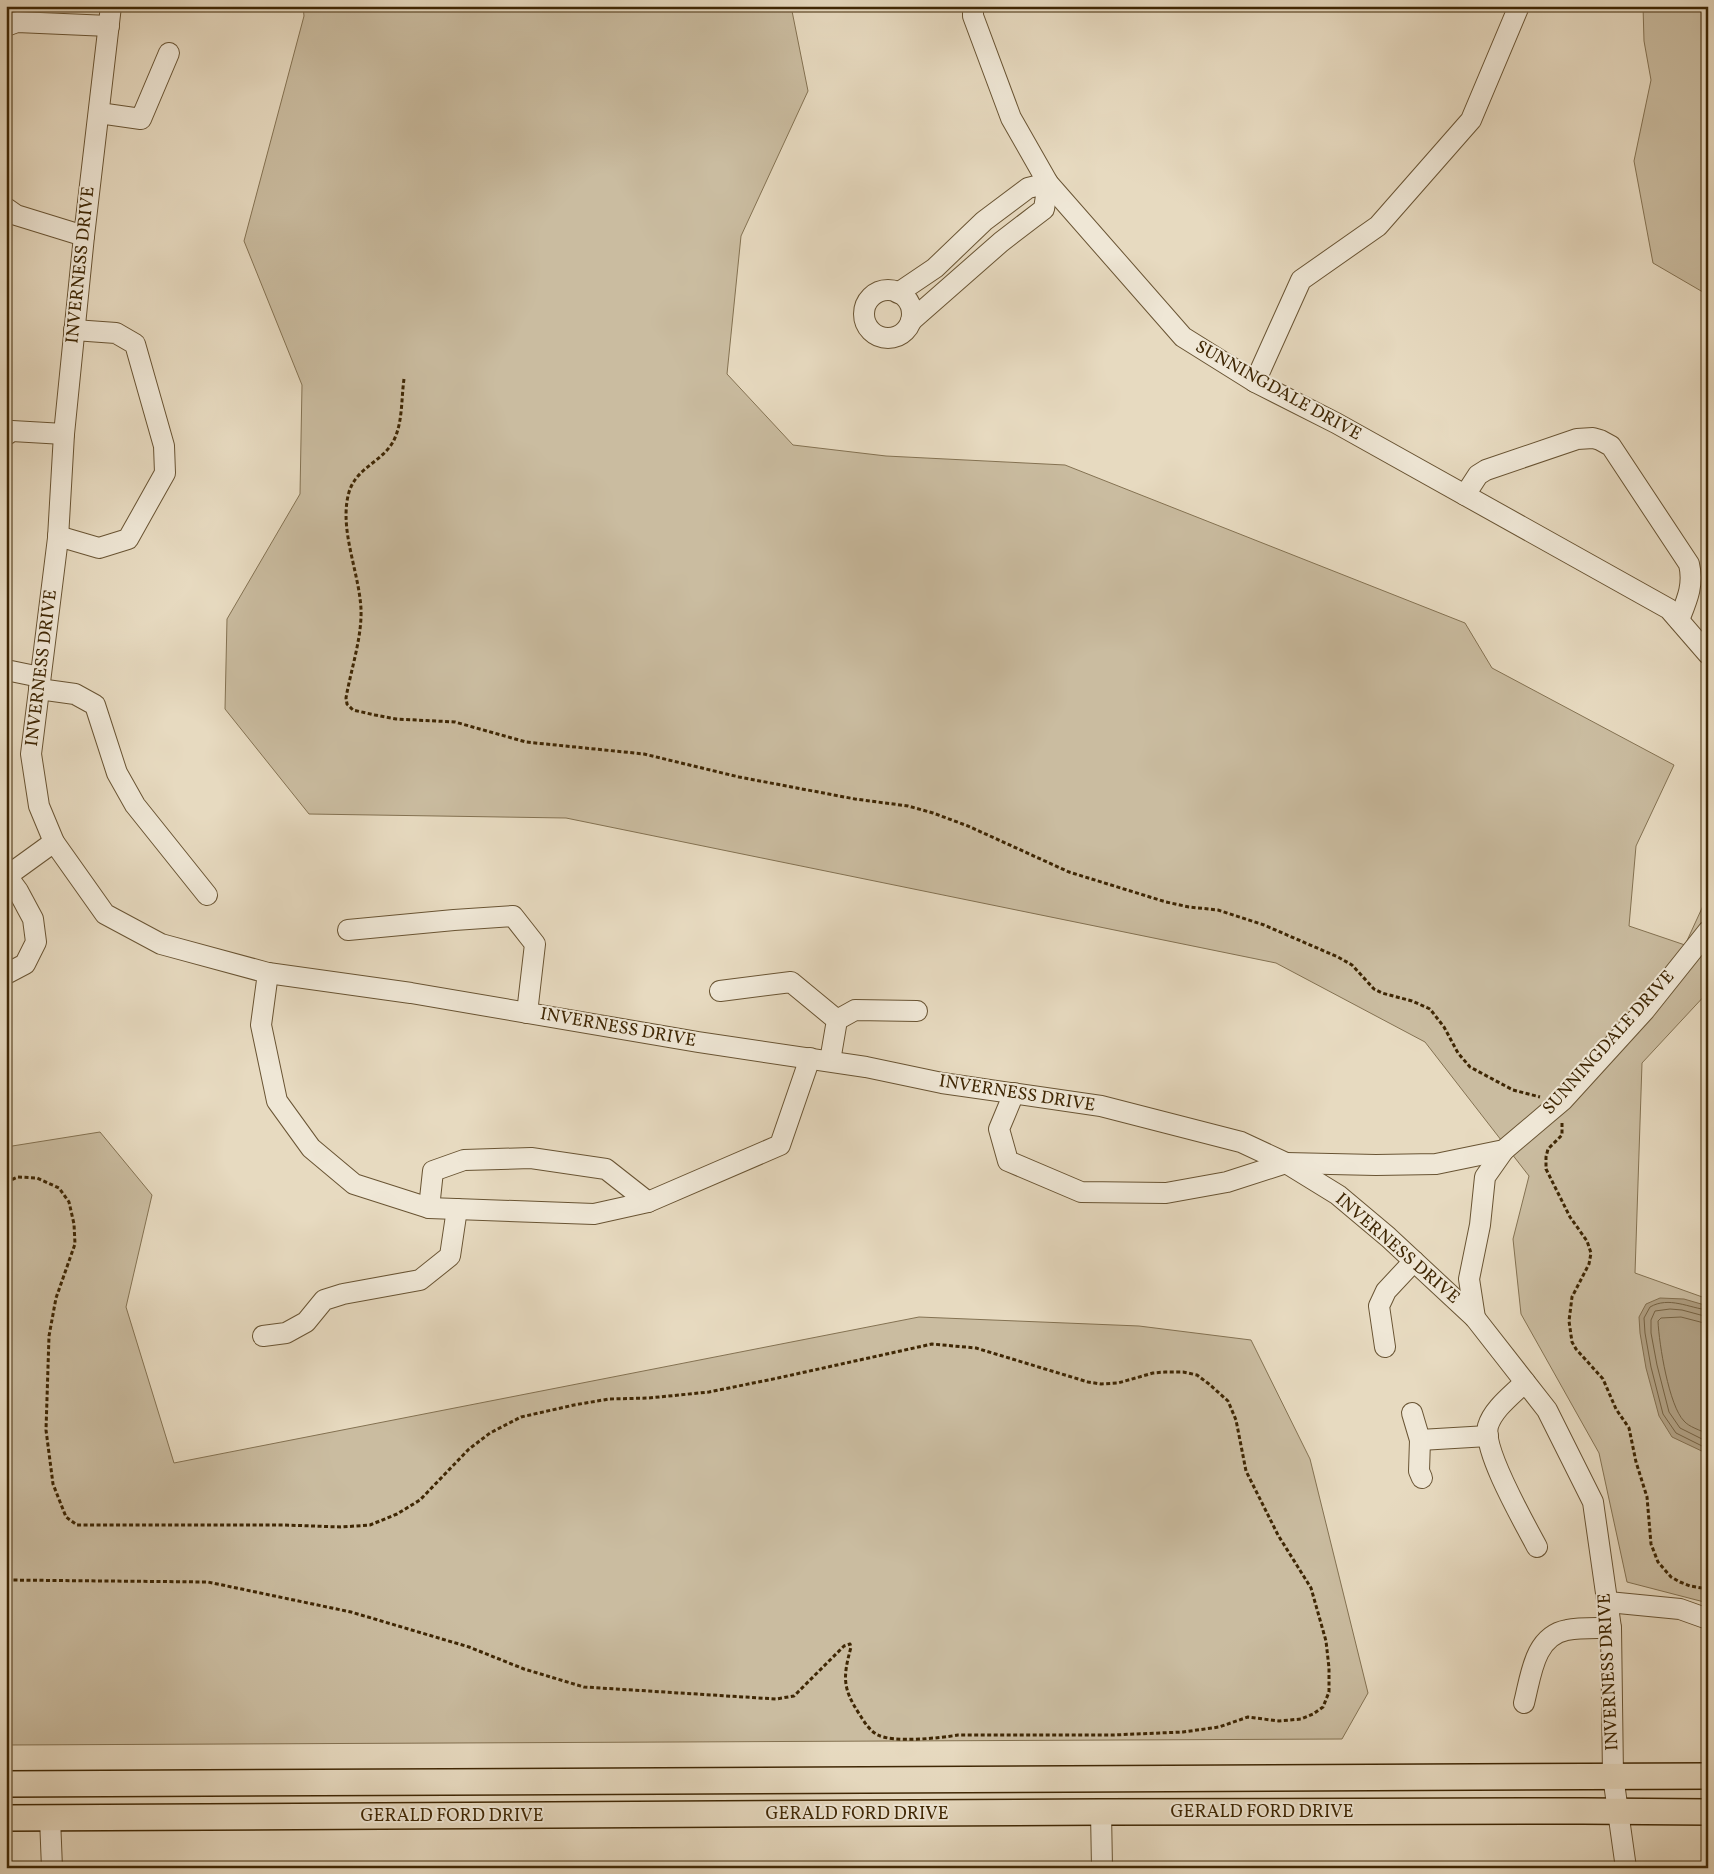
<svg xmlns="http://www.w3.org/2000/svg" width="1714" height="1874" viewBox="0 0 1714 1874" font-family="Vollkorn,serif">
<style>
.green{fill:#cabca0;stroke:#847252}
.water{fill:#ae9d80;stroke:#826e4e}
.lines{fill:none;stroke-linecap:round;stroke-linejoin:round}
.shore{stroke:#766242;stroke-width:1}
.minor-casing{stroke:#695433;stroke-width:22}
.major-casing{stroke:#3f2704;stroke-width:28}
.path{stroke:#3f2704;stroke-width:3;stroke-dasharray:4 2.5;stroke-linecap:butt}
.minor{stroke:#efe7d6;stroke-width:20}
.major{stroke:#e7dac0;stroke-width:25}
.labels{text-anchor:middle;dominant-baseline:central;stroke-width:4;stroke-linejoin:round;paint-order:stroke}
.street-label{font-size:18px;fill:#3f2704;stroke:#efe7d6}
</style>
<rect width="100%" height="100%" fill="#e7dac0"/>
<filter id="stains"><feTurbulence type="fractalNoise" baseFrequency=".004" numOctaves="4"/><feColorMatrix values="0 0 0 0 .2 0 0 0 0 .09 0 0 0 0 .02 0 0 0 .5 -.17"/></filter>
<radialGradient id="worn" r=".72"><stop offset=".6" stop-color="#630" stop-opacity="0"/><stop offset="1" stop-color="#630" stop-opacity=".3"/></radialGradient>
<g class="green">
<path d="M303,6H791L808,91L741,236L727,374L793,445L886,456L1065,465L1465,623L1492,668L1674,765L1636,846L1629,926L1685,945L1708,895V992L1642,1063L1635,1273L1708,1299V1603L1627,1582L1599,1453L1521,1314L1513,1239L1529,1176L1425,1042L1276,963L566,818L309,814L225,709L227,619L300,494L302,385L244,241L304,16Z"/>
<path d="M1643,6H1708V295L1653,263L1634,161L1651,80L1644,41Z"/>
<path d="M100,1132L152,1195L126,1307L174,1463L919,1317L1139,1326L1251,1340L1310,1459L1368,1693L1342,1739L6,1745V1147Z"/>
</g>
<path class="water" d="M1660,1298L1684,1299L1708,1306V1454L1672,1437L1659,1416L1646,1368L1640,1333L1639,1317L1646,1304Z"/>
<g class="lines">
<g class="shore">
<path d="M1708,1310C1689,1308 1669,1296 1650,1307L1644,1318L1645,1333L1651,1367L1663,1414L1676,1433L1708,1449"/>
<path d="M1708,1317L1682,1310L1670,1309L1655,1311L1651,1320V1333L1657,1365L1669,1412L1680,1428L1708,1442"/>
<path d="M1708,1324L1681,1317L1661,1318L1658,1321C1659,1344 1669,1406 1684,1421C1689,1427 1700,1430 1708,1434"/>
</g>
<g class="minor-casing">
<g id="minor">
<path d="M111,6L84,236L64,434L58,538L31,754L39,806L54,842L105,914L161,944L268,973L411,993L698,1042L866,1067L942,1083L1101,1106L1241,1142L1286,1163L1338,1195L1388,1237L1475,1318L1547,1410L1593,1502L1611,1628L1613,1776L1626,1868"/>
<path d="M973,6V16L1011,118L1048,183L1183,337L1255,382L1336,423L1669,609L1708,654"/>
<path d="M6,26L17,22L109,26"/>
<path d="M99,113L141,119L169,53"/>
<path d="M6,208L16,215L84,236"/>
<circle cx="888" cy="314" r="24"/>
<path d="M898,293L935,268L984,221L1028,188L1048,183L1044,209L1001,242L911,321"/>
<path d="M1255,382L1301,280L1378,226L1471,120L1519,6"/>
<path d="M6,435L12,431L64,434"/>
<path d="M1465,495L1478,475L1486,470L1577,439L1593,438L1600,440L1611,446L1689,564C1694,585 1687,600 1679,620"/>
<path d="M58,536L99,548L128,539L165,473L164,446L135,344L116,333L74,330"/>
<path d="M6,670L40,677"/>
<path d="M39,689L75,694L95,705L117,773L135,805L207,895"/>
<path d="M348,930L454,920L513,916L535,944L527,1013"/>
<path d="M268,973L261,1025L277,1101L311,1148L354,1184L429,1208L594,1214L648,1202L780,1145L810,1058"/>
<path d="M6,974L25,964L36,942L33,919L18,891L7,876L54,842"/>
<path d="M720,991L791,982L837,1020L830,1061"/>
<path d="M837,1020L855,1010L917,1011"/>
<path d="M1014,1093L999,1129L1008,1161L1081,1192L1166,1193L1227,1182L1286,1163L1376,1165L1436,1164L1504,1150L1563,1100L1645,1010L1708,931"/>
<path d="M429,1208L433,1171L464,1160L531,1158L606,1169L648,1202"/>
<path d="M1475,1318L1469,1279L1480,1225L1485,1177L1504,1150"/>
<path d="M263,1336L286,1333L306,1322L324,1300L343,1294L420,1280L450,1256L457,1209"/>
<path d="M1385,1347L1379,1306L1386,1291L1414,1261"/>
<path d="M1525,1382C1512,1395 1493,1409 1488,1426C1482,1450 1525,1524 1537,1547"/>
<path d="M1412,1413L1420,1440L1419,1471L1422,1478"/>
<path d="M1420,1440L1488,1436"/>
<path d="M1608,1602L1680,1609L1708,1619"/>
<path d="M1524,1703C1531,1676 1534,1636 1567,1630C1581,1627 1597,1628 1611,1628"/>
<path d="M1101,1812L1102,1868"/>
<path d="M50,1818L52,1868"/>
</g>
</g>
<g class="major-casing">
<g id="major">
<path d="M6,1784L1708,1776"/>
<path d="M6,1818L1101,1812L1583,1811L1708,1812"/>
</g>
</g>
<g class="path">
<path d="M404,379C401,400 403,423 393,442C380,464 354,468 348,496C340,532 359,572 361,609C362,638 351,669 346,698L347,704L353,710L375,715L396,719L455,722L526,742L644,754L739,777L855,799L908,806L933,813L968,826L1069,872L1166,902L1189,907L1218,910L1264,925L1338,957L1352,965L1374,989L1382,993L1412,1001L1430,1009L1444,1027L1458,1053L1470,1067L1513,1090L1540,1097"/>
<path d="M1562,1123V1135L1548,1149L1546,1157V1169L1570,1217L1587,1241L1591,1253L1589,1264L1572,1297L1569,1321L1572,1342L1576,1349L1603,1379L1616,1409L1629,1428L1636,1462L1647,1497L1651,1544L1658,1562L1671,1577L1680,1582L1690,1586L1708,1589"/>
<path d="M6,1182L18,1177L37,1178L59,1188L69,1202L74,1224L75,1244L56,1298L49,1336L46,1430L53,1484L66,1517L77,1525H285L341,1527L370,1525L397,1514L420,1500L469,1449L490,1433L521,1417L574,1405L609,1399L649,1398L709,1392L778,1378L932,1344L976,1348L1088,1382L1101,1384L1118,1383L1153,1373L1165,1372H1183L1197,1375L1209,1384L1228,1401L1236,1420L1246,1471L1278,1535L1311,1588L1326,1641L1329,1668V1692L1323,1707L1313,1714L1301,1719L1279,1721L1248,1717L1219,1727L1183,1732L1113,1735H958C941,1738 893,1743 878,1735C871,1732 864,1722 860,1715C842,1688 843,1677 851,1647L850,1644L844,1646L794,1696L776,1699L584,1687L524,1669L469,1647L351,1612L208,1582L6,1580"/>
</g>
<use href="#minor" class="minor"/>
<use href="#major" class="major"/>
</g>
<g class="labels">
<g class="street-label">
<text transform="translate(81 265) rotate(-84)">INVERNESS DRIVE</text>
<text transform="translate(1278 391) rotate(29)">SUNNINGDALE DRIVE</text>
<text transform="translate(42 668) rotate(-83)">INVERNESS DRIVE</text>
<text transform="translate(618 1028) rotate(10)">INVERNESS DRIVE</text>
<text transform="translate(1609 1043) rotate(-48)">SUNNINGDALE DRIVE</text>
<text transform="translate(1017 1094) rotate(9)">INVERNESS DRIVE</text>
<text transform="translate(1397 1249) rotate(41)">INVERNESS DRIVE</text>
<text transform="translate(1609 1672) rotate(-93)">INVERNESS DRIVE</text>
<text x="1262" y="1812">GERALD FORD DRIVE</text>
<text x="857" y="1814">GERALD FORD DRIVE</text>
<text x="452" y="1816">GERALD FORD DRIVE</text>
</g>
</g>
<rect width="1714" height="1874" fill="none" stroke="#e7dac0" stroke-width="25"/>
<rect x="8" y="8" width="1699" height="1859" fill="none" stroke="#3f2704" stroke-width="2.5"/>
<rect x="12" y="12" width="1689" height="1849" fill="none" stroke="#3f2704"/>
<rect width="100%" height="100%" filter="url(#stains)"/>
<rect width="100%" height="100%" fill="url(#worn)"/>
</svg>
